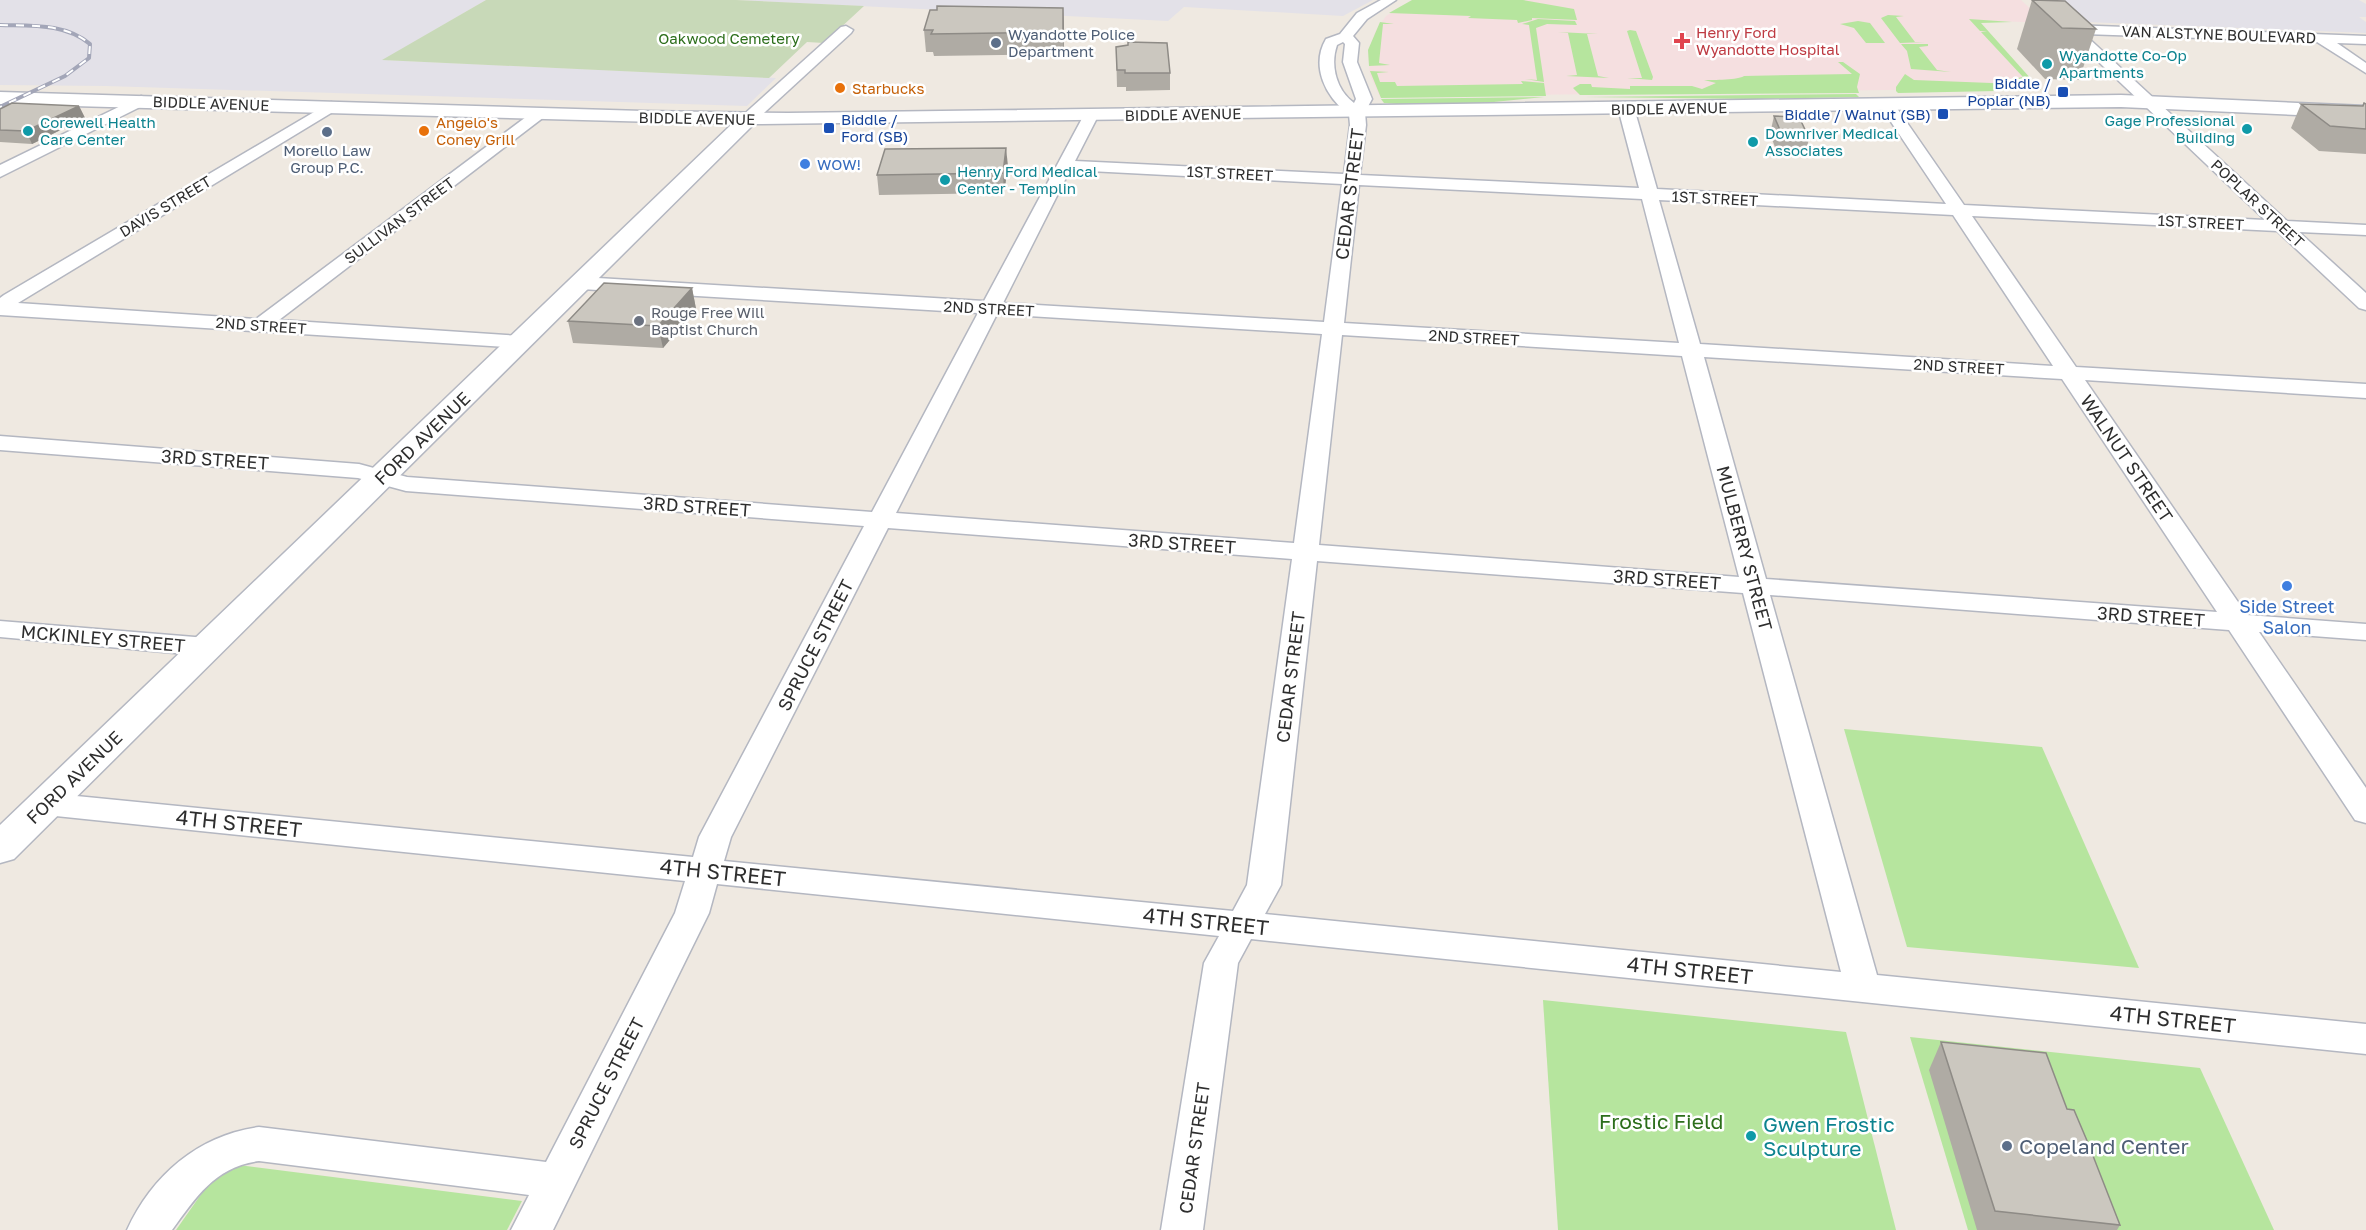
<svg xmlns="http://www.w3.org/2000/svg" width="2366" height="1230" viewBox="0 0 2366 1230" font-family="'Golos Text',sans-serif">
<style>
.industrial{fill:#e3e1e8}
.medical{fill:#f5dfe0}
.green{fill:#b6e59e}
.cemetery{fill:#c8d9b8}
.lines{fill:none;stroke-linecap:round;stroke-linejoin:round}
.street-casing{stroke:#b4b7c1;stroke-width:3}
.secondary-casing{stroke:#b4b7c1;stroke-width:3}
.street{fill:#fff;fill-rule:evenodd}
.secondary{fill:#fff;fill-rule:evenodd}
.rail-casing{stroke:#a3a6b8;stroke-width:4}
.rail{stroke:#fff;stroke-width:2;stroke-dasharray:8;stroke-linecap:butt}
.wall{fill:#afaba4}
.shaded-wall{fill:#8e8b86}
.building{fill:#cbc7bf;stroke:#8e8b86;stroke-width:1.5}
.health-dot{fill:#e0444e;stroke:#fff;stroke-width:2}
.service-dot{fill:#5c6f8a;stroke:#fff;stroke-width:2}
.culture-dot{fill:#0f9aa8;stroke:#fff;stroke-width:2}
.food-dot{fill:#e8710a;stroke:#fff;stroke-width:2}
.transit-dot{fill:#1a4fb4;stroke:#fff;stroke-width:2}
.shop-dot{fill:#3f7fe0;stroke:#fff;stroke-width:2}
.worship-dot{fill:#6b7280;stroke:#fff;stroke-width:2}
.labels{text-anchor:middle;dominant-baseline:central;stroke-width:5;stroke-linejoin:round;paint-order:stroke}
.far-health-label{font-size:15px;fill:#be3a42;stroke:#fff;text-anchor:start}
.far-service-label{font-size:15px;fill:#4e5e75;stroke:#fff;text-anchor:start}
.far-street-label{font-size:15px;fill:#2e2e2e;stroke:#fff}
.far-park-label{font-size:15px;fill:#2c6e1b;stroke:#fff}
.far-culture-label{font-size:15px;fill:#0d838f;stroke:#fff;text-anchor:start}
.far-transit-label{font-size:15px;fill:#164399;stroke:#fff;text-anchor:end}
.far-food-label{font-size:15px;fill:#c56008;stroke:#fff;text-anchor:start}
.far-shop-label{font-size:15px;fill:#366cbe;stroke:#fff;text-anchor:start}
.far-worship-label{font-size:15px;fill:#5b616d;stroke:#fff;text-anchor:start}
.street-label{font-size:18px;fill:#2e2e2e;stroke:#fff}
.shop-label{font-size:18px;fill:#366cbe;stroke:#fff}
.near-street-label{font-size:21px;fill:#2e2e2e;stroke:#fff}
.near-park-label{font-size:21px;fill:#2c6e1b;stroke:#fff}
.near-culture-label{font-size:21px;fill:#0d838f;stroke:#fff;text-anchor:start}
.near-service-label{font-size:21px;fill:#4e5e75;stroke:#fff;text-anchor:start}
</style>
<rect width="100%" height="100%" fill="#efe9e1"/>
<g class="industrial">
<path d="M0,0H486L383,60L776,78L747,106L106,86L0,85Z"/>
<path d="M736,0H1373L1343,16L1184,7L1168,21Z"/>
<path d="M2061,0H2359L2366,4V17H2359L2366,22V33L2086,22Z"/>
</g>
<path class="medical" d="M1412,0H2021L2046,23L1974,20L2035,88L1380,97L1370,75L1368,52L1376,30L1386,16Z"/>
<g class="green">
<path d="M1412,0H1523L1574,9L1577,20L1532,18V20L1518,23L1517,20L1468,18L1471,16L1389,13Z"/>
<path d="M1888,15L1904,16L1896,17L1915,42H1925L1900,43L1881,18Z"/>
<path d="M1538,19L1575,21L1577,25L1547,24L1536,28L1544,82L1525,79L1537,80L1529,25L1522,24Z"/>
<path d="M1969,19L2012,22L1981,23L2041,90L1898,93L1896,91V87L1905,74L1914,80L2017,84L2013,79L2023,77L1981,32L1987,31H1980Z"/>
<path d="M1858,21L1870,23L1885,43H1866L1854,28L1840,24Z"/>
<path d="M1380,22L1394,24H1383L1379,63L1390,65L1369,66L1368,50Z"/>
<path d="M1630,30L1636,31L1653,77L1652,80L1627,78H1642L1627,31Z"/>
<path d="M1558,32L1598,34H1587L1598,76L1609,78L1566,76L1577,75L1568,33Z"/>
<path d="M1901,44H1928V46L1919,47L1937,70L1951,72L1911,69L1907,51Z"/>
<path d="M1838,62H1843L1860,74L1857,87L1859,93L1589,95H1580L1573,88L1580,84H1591L1592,87L1630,89V86H1692L1702,89L1716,83L1704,80C1713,80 1739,80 1744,76L1852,74Z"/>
<path d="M1370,71L1389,72L1377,73L1380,82H1395L1397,86L1523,84L1521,81L1544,83L1546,96L1381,98Z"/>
<path d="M1856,94L1859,97L1754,99L1585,97Z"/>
<path d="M1544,97L1484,103L1397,104L1384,103L1381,99Z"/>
<path d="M1844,729L2042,747L2139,968L1907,947Z"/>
<path d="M1543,1000L1846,1032L1896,1230H1558Z"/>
<path d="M1910,1037L2200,1068L2274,1230H1968Z"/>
<path d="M223,1163L522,1201L507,1230H176Z"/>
</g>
<path class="cemetery" d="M486,0H736L864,6L824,43L807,42L769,78L382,60Z"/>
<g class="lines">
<g class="street-casing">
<g id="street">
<path d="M1381,0H1396L1367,19L1353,36L1359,43L1357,62L1372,99L1365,112L1366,125L1360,175L1639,188L1618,108L1626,103L1634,108L1657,189L1946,204L1879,104L1887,99L1892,101L1964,205L2265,220L2064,29L2071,25L2366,36V44L2337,43L2366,63V73L2317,42L2084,34L2287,221L2366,225V235L2299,232L2366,293V310L2359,308L2277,231L1972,216L2076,367L2366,384V398L2085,380L2247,615L2366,624V640L2259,632L2366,788V823L2355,820L2229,630L1770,595L1877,975L2366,1024V1054L1251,939L1238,963L1203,1230H1161L1204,963L1219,936L717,884L709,913L553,1230H511L529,1195L259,1161C215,1167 197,1196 172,1230H127C152,1175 199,1135 259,1127L546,1162L675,913L685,881L46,815L35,812L30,804L35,796L46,793L693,857L699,837L864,526L406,491L358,478L0,450V436L359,464L407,477L872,512L978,313L581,289L574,287L571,283L574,279L581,277L984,301L1085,113H1095L1098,116L1075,161L1344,174L1350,125L1349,114C1326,98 1310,66 1326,39L1340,34L1357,13ZM1343,42L1345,44L1343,62L1356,99L1354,103C1336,90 1330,65 1337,45ZM1070,170L1342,184L1324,322L1003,303ZM1359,185L1642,199L1679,343L1344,323ZM1659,200L1953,215L2053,366L1700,344ZM997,314L1322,334L1294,543L896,513ZM1342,335L1682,356L1739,577L1319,545ZM1704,357L2062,379L2217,612L1766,579ZM888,528L1292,559L1247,885L1233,911L724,861L731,837ZM1317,561L1743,593L1841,972L1265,914L1281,885Z"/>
<path d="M846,26L853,30L851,33L754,122H742L740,119L742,116L841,27Z"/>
<path d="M141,96L146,98L149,101L146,104L0,177V165Z"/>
<path d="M331,102L336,104L339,107L336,110L18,303L256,319L534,111H544L547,114L544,117L279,320L521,336L528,338L531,342L528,346L521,348L0,315V298L4,295Z"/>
<path d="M0,621L207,638L217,641L221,647L217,653L207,656L0,637Z"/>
</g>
</g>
<g class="secondary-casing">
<path id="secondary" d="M0,92L643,111L788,113L2121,95L2366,106V118L2121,107L754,124L14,859L0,863V825L732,124L0,104Z"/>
</g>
<use href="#street" class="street"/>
<use href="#secondary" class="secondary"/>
<g class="rail-casing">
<path id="rail" d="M0,25C31,26 65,23 90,44L89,58L65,76L0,107"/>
</g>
<use href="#rail" class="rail"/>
</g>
<g class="wall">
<path d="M2032,0L2096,29L2079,80L2045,79L2017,49Z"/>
<path d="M1063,8L1064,29V54L934,56L933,52H926L924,30Z"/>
<path d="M1116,47L1170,73V90L1126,91V87H1117Z"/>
<path d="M2364,103L2366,104V154L2319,151L2291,128L2301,104L2362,106Z"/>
<path d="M79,106L85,118L32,144L0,142V109Z"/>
<path d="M1774,116L1809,138L1805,157L1778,155L1770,134Z"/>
<path d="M1008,166L1004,193L879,195L877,175Z"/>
<path d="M692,288L696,309L663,348L573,343L568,321Z"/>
<path d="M1941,1042L2067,1109L2120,1225L2117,1230H1977L1929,1070Z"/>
</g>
<g class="shaded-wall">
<path d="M1063,8L1064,29V54L1063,32Z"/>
<path d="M79,106L85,118L32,144L26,131Z"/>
<path d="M1006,148L1008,166L1004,193L1003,173Z"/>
<path d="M692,288L696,309L663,348L658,326Z"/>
</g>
<g class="building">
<path d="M2032,0L2065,1L2096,29L2062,28Z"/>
<path d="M937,6L1063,8V32L931,34L933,30H924L930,10H937Z"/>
<path d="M1128,42L1167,43L1170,73H1125V70H1117L1116,47L1128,45Z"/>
<path d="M12,103L79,106L26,131L0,130V109Z"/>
<path d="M2364,103L2366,104V129L2330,126L2301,104L2363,106Z"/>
<path d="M1774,116L1799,117L1809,138L1783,137Z"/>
<path d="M1006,148L1003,173L877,175L885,149Z"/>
<path d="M604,283L692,288L658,326L568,321Z"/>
<path d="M1941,1042L2046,1053L2067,1109L2074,1110L2088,1143L2120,1225L1995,1211Z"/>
</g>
<path class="health-dot" d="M1679 32h6v6h6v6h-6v6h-6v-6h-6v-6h6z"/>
<g class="service-dot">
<circle cx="996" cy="43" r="6"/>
<circle cx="327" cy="132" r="6"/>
<circle cx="2007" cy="1146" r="6"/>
</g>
<g class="culture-dot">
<circle cx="2047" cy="64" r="6"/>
<circle cx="2247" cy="129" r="6"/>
<circle cx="28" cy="131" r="6"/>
<circle cx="1753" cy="142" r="6"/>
<circle cx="945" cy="180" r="6"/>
<circle cx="1751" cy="1136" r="6"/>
</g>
<g class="food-dot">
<circle cx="840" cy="88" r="6"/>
<circle cx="424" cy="131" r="6"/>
</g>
<g class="transit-dot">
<rect x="2057" y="86" width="12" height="12" rx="3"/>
<rect x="1937" y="108" width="12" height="12" rx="3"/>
<rect x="823" y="122" width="12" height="12" rx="3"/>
</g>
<g class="shop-dot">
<circle cx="805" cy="164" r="6"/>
<circle cx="2287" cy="586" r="6"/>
</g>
<circle class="worship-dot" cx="639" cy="321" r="6"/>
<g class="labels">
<g class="far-health-label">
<text x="1696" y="32">Henry Ford<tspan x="1696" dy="17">Wyandotte Hospital</tspan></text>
</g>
<g class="far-service-label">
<text x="1008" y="34">Wyandotte Police<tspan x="1008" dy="17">Department</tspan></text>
<text x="327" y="150" text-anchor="middle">Morello Law<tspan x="327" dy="17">Group P.C.</tspan></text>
</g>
<g class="far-street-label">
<text transform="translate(2219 34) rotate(2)">VAN ALSTYNE BOULEVARD</text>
<text transform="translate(211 103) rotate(2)">BIDDLE AVENUE</text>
<text transform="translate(1669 108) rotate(-1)">BIDDLE AVENUE</text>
<text transform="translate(1183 114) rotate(-1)">BIDDLE AVENUE</text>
<text transform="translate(697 118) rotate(1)">BIDDLE AVENUE</text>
<text transform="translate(1230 173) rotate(3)">1ST STREET</text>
<text transform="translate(1715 198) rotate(3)">1ST STREET</text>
<text transform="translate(2258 203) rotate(43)">POPLAR STREET</text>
<text transform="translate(165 206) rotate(-31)">DAVIS STREET</text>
<text transform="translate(399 220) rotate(-37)">SULLIVAN STREET</text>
<text transform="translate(2201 222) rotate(3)">1ST STREET</text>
<text transform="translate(989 308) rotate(3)">2ND STREET</text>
<text transform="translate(261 325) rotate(4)">2ND STREET</text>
<text transform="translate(1474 337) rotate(3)">2ND STREET</text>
<text transform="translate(1959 366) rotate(3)">2ND STREET</text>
</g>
<g class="far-park-label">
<text x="729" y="38">Oakwood Cemetery</text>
</g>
<g class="far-culture-label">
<text x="2059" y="55">Wyandotte Co-Op<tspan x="2059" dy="17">Apartments</tspan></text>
<text x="2235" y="120" text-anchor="end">Gage Professional<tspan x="2235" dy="17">Building</tspan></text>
<text x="40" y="122">Corewell Health<tspan x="40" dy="17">Care Center</tspan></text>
<text x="1765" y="133">Downriver Medical<tspan x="1765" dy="17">Associates</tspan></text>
<text x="957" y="171">Henry Ford Medical<tspan x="957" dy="17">Center - Templin</tspan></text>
</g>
<g class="far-transit-label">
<text x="2051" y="83">Biddle /<tspan x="2051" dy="17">Poplar (NB)</tspan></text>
<text x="1931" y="114">Biddle / Walnut (SB)</text>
<text x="841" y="119" text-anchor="start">Biddle /<tspan x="841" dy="17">Ford (SB)</tspan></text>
</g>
<g class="far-food-label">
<text x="852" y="88">Starbucks</text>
<text x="436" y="122">Angelo's<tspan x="436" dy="17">Coney Grill</tspan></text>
</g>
<g class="far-shop-label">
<text x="817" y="164">WOW!</text>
</g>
<g class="far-worship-label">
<text x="651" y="312">Rouge Free Will<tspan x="651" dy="17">Baptist Church</tspan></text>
</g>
<g class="street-label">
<text transform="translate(1349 194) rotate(-83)">CEDAR STREET</text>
<text transform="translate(422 438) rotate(-44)">FORD AVENUE</text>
<text transform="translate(2127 458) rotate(56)">WALNUT STREET</text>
<text transform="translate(215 459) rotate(4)">3RD STREET</text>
<text transform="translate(697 506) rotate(4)">3RD STREET</text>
<text transform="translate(1182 543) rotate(4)">3RD STREET</text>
<text transform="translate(1745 548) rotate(75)">MULBERRY STREET</text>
<text transform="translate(1667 579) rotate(4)">3RD STREET</text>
<text transform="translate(2151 616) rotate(4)">3RD STREET</text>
<text transform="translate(103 638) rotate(5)">MCKINLEY STREET</text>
<text transform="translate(815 645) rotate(-63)">SPRUCE STREET</text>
<text transform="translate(1290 677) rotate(-83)">CEDAR STREET</text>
<text transform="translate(74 777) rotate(-44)">FORD AVENUE</text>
<text transform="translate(606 1083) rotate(-63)">SPRUCE STREET</text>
<text transform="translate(1194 1148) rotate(-82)">CEDAR STREET</text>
</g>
<g class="shop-label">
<text x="2287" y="606">Side Street<tspan x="2287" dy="21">Salon</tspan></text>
</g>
<g class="near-street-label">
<text transform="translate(239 823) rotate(6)">4TH STREET</text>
<text transform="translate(723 872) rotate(6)">4TH STREET</text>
<text transform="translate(1206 921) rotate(6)">4TH STREET</text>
<text transform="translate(1690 970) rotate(6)">4TH STREET</text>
<text transform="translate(2173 1019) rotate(6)">4TH STREET</text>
</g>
<g class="near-park-label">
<text x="1661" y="1121">Frostic Field</text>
</g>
<g class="near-culture-label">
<text x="1763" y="1124">Gwen Frostic<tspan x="1763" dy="24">Sculpture</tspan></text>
</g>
<g class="near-service-label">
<text x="2019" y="1146">Copeland Center</text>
</g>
</g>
</svg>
